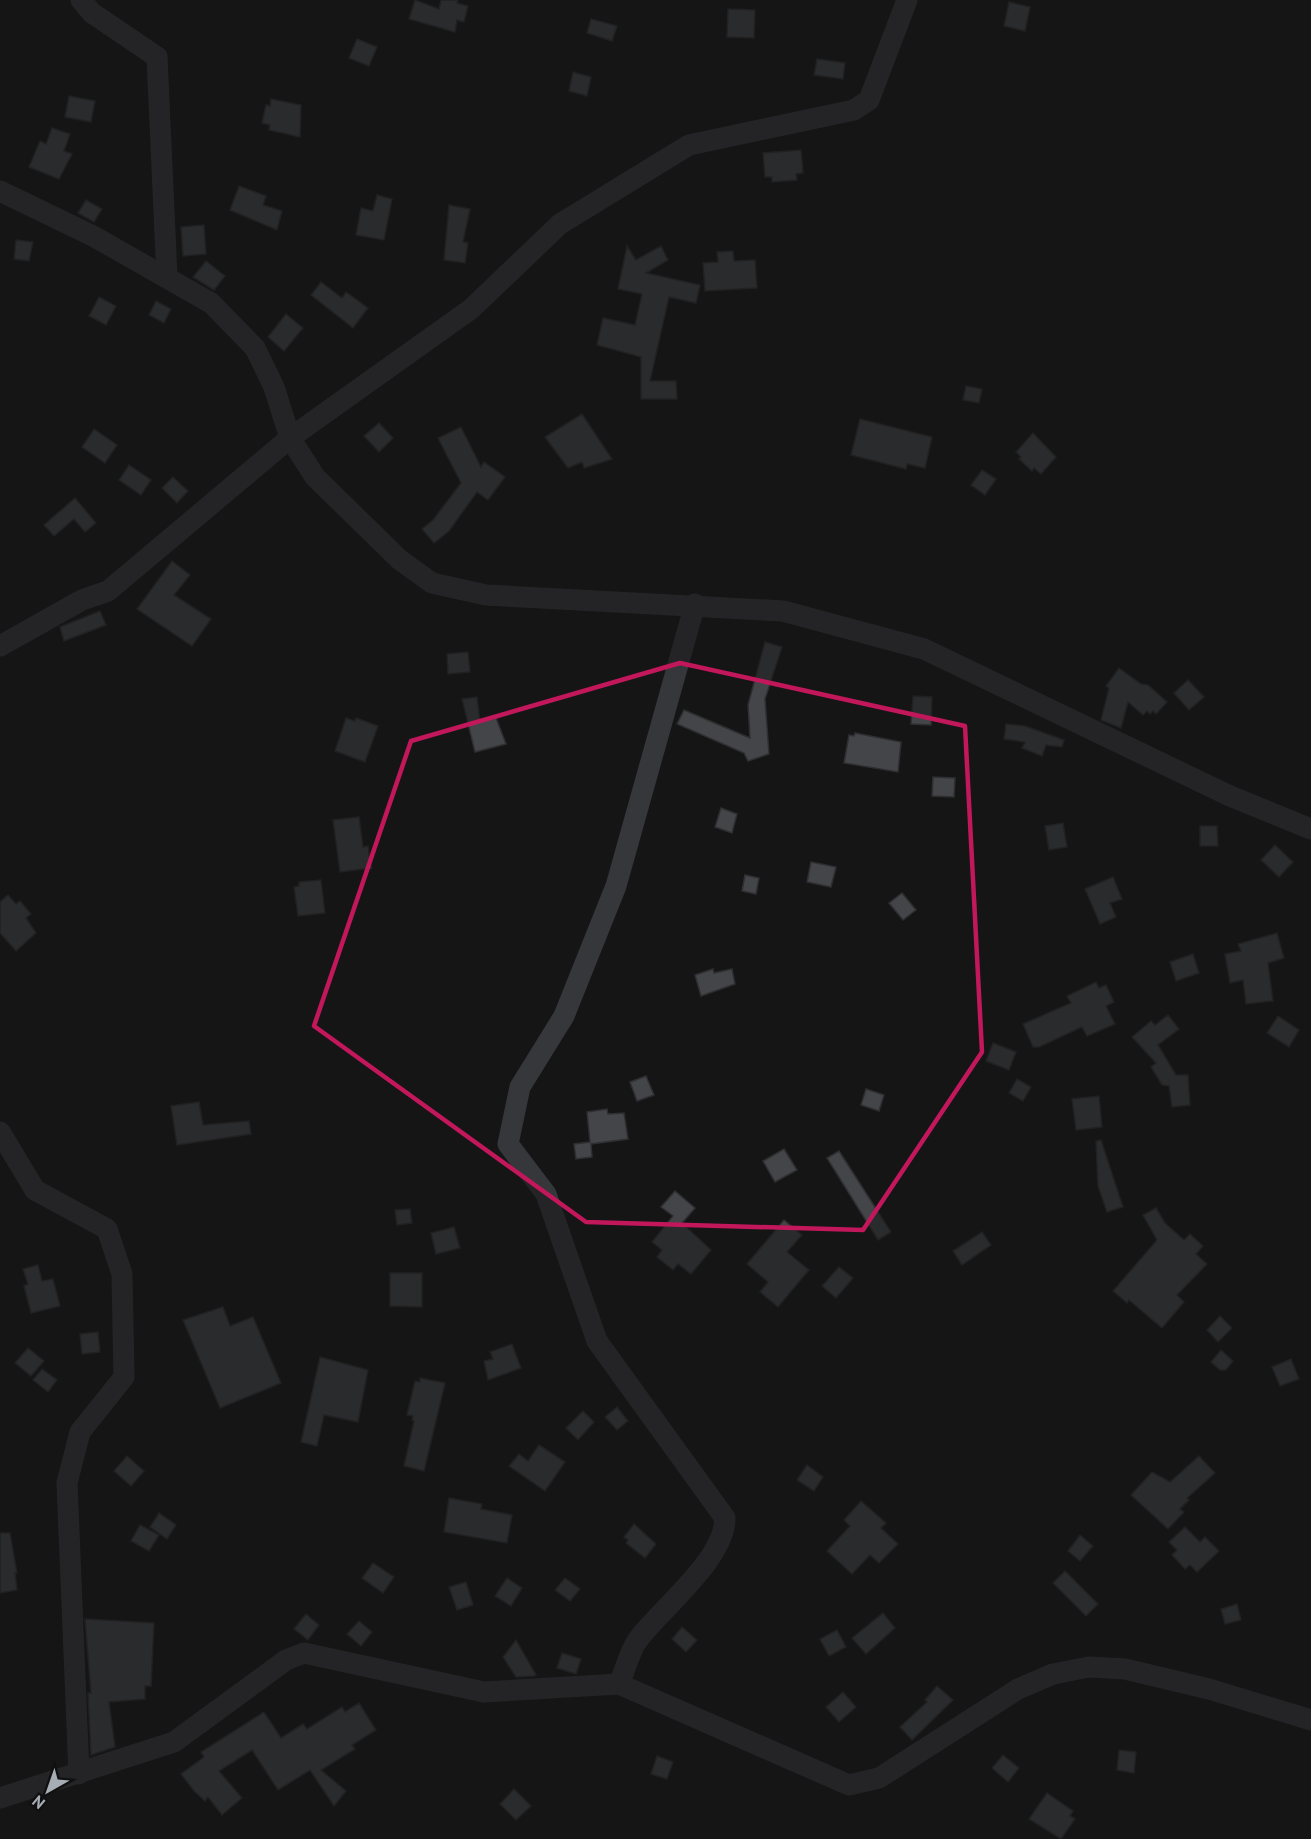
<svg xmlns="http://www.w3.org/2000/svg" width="1311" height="1839" viewBox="0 0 1311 1839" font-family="'PT Sans',sans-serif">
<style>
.building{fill:#444549;stroke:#2f2f32;stroke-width:1.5}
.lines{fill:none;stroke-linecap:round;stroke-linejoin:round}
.street{stroke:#36373b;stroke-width:21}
.marked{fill:none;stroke:#c2185b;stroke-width:4.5;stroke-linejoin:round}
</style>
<rect width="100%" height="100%" fill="#151516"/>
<g class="building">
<path d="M415,0L439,9L441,0H458L457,3L468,6L464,22L457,20L455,32L409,19Z"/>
<path d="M1009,2L1030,7L1025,31L1004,26Z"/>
<path d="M728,9L755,10L754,38L727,37Z"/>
<path d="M591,19L617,26L612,41L587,33Z"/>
<path d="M357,39L377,47L369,66L349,58Z"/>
<path d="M817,59L845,63L843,79L814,75Z"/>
<path d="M573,72L591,77L587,96L569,91Z"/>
<path d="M69,96L95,101L91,122L65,117Z"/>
<path d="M271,99L301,105L300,137L269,130L270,125L262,123L266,105L270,106Z"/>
<path d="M52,128L70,134L64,151L72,154L59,179L29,167L40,141L46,144Z"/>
<path d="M801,150L803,173L796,174L797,180L772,182V177H765L763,153Z"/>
<path d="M239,186L266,196L263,205L282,211L277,230L230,210Z"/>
<path d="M377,195L392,199L384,240L356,235L361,208L373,211Z"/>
<path d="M86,200L102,209L94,222L78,213Z"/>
<path d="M449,205L470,209L463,242L468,243L465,263L444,260Z"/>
<path d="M204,225L206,254L183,256L181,227Z"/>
<path d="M16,240L33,242L29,261L14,259Z"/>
<path d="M627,246L636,260L661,246L668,260L646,273L700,285L696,303L669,297L650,381H676L677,399H641V357L597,345L603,318L635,325L642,294L618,289Z"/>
<path d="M733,251L734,261L755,260L757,288L705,291L703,263L718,262L717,252Z"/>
<path d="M206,261L225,276L214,290L193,277Z"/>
<path d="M321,282L342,298L346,292L368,308L353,328L311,295Z"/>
<path d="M99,297L116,306L106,325L89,316Z"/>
<path d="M156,301L171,309L164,323L149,315Z"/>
<path d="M286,314L303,328L284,351L268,337Z"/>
<path d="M966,386L982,389L979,403L963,400Z"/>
<path d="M582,414L612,459L584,468L582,462L568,468L545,437Z"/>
<path d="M860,419L932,437L925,468L907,464L906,469L851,455Z"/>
<path d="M379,423L393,438L379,452L364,436Z"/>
<path d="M461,427L481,467L484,462L505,477L488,500L477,492L449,531L434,543L422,529L433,520L461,483L438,438Z"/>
<path d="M94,429L117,445L105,463L82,447Z"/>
<path d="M1033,433L1056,457L1041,474L1034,468L1032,471L1019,459L1021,457L1016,452Z"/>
<path d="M129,465L151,480L141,495L119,480Z"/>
<path d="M982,470L996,479L985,495L971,485Z"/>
<path d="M173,477L188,491L177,503L162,488Z"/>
<path d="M75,498L96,523L85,532L74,519L54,536L44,525Z"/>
<path d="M172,561L190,575L174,595L211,619L192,646L137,609Z"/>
<path d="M100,611L106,625L64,641L60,627Z"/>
<path d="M765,642L782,647L765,699L769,754L748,761L744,753L677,724L684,710L750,738L748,705Z"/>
<path d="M468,652L470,672L448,674L447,654Z"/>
<path d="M1119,668L1141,684L1148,685L1167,702L1156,714L1153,711L1150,714L1147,711L1143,715L1128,702L1121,728L1101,720L1109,688L1106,686Z"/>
<path d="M1188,680L1204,697L1189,710L1174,693Z"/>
<path d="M913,696L932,697L931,725L911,724Z"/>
<path d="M477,697L480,722L496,718L506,744L475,752L462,699Z"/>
<path d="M346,718L355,721L356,718L378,726L365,762L335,751Z"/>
<path d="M1006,724L1025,726L1064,740L1062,747L1046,745L1042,756L1022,748L1025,742L1004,739Z"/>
<path d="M855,733L901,742L898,772L844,763L849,735L854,736Z"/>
<path d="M933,777L955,778L954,797L932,796Z"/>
<path d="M721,808L737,814L732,833L715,827Z"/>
<path d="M359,817L363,847L368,846L371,868L340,872L333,820Z"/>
<path d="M1063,823L1067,847L1049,850L1045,826Z"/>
<path d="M1200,826H1217L1218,846H1200Z"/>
<path d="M1275,845L1293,862L1279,877L1261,860Z"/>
<path d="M811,862L836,867L831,887L807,882Z"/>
<path d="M745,875L759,878L756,894L742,891Z"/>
<path d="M1113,877L1122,899L1110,903L1116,917L1100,924L1085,889Z"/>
<path d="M321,880L325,913L298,916L294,887L299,886V882Z"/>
<path d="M902,893L916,910L903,920L889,903Z"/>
<path d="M8,895L16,904L20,901L31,914L26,918L36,933L16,951L0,933V902Z"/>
<path d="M1277,933L1284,958L1268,963L1273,1001L1246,1004L1243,980L1230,983L1225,954L1241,951L1238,944Z"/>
<path d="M1193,954L1199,973L1176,981L1170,962Z"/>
<path d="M713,969L714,973L732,969L735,984L701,996L695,975Z"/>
<path d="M1096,982L1099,988L1106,985L1114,1002L1106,1006L1115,1024L1087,1036L1082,1027L1039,1047H1033L1023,1024L1071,1003L1067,996Z"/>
<path d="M1168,1015L1179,1029L1158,1045L1176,1075H1188L1190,1105L1172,1107L1169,1086L1162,1085L1151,1067L1156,1063L1132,1037L1151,1021L1155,1025Z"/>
<path d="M1278,1016L1299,1030L1289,1047L1267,1033Z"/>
<path d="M993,1043L1016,1052L1009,1070L986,1061Z"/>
<path d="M646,1076L654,1095L637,1101L630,1082Z"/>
<path d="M1017,1079L1031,1087L1023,1101L1009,1093Z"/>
<path d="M866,1089L884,1095L879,1111L861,1105Z"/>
<path d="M1099,1096L1102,1127L1076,1130L1072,1099Z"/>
<path d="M199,1102L203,1125L249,1121L251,1134L177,1145L171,1106Z"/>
<path d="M607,1109L608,1114L624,1113L628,1139L591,1144L592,1157L576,1159L574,1144L590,1142L587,1112Z"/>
<path d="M1101,1140L1123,1207L1107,1212L1098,1186L1096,1141Z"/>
<path d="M784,1149L797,1170L775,1182L763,1161Z"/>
<path d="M839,1151L891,1232L878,1240L827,1158Z"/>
<path d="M675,1191L695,1208L682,1223L711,1250L691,1274L678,1264L673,1270L657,1257L662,1250L652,1242L673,1216L661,1207Z"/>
<path d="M1156,1208L1165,1223L1184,1240L1190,1234L1203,1246L1196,1254L1207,1264L1177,1295L1184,1302L1162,1328L1129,1300L1127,1303L1113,1291L1157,1240L1143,1215Z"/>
<path d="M410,1209L412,1223L397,1225L395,1210Z"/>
<path d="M784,1220L802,1235L787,1252L809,1270L778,1307L760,1292L768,1282L747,1264Z"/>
<path d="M454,1227L460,1248L436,1254L431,1233Z"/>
<path d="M982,1232L991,1245L962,1265L953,1251Z"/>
<path d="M38,1265L42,1281L53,1279L60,1306L31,1313L24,1286L28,1284L23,1269Z"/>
<path d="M839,1267L853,1278L836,1298L822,1286Z"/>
<path d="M390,1273H422V1307L390,1306Z"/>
<path d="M223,1307L230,1326L253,1317L281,1383L220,1408L183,1320Z"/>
<path d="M1220,1316L1232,1328L1218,1342L1207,1330Z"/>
<path d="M98,1332L100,1352L82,1354L80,1334Z"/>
<path d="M512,1344L521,1368L488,1380L484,1361L493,1359L490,1352Z"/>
<path d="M28,1348L44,1361L31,1376L15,1363Z"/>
<path d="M1221,1350L1233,1361L1226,1370H1220L1211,1362Z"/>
<path d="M320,1357L368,1370L358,1422L324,1415L317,1446L301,1442Z"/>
<path d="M1291,1359L1299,1379L1280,1386L1272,1367Z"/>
<path d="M42,1369L57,1380L48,1392L33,1380Z"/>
<path d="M420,1378L445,1383L424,1471L404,1466L414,1421L412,1420L413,1416L407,1415L415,1381L420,1382Z"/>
<path d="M617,1407L628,1421L617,1430L605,1417Z"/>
<path d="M583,1411L594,1422L578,1440L566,1428Z"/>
<path d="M539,1445L565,1462L545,1491L509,1466L519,1454L528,1461Z"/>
<path d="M127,1456L144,1471L131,1486L114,1471Z"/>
<path d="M1199,1456L1215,1473L1187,1498L1189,1500L1180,1509L1184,1512L1168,1529L1131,1495L1152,1472L1170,1482Z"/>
<path d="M807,1465L823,1477L814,1491L797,1480Z"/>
<path d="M449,1498L482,1504L481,1509L512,1515L507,1543L444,1532Z"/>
<path d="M861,1501L886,1523L881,1528L898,1544L879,1563L870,1555L852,1574L827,1551L850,1526L844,1520Z"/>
<path d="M159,1513L176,1525L167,1539L150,1527Z"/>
<path d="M634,1524L656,1544L645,1558L626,1543L628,1540L624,1537Z"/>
<path d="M140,1525L159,1535L149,1551L131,1541Z"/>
<path d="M1185,1527L1200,1542L1205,1537L1219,1551L1197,1572L1190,1565L1185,1569L1172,1555L1177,1550L1169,1542Z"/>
<path d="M0,1533H10L17,1573H15L17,1590L0,1593Z"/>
<path d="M1080,1535L1093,1546L1080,1561L1068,1551Z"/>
<path d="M373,1563L394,1577L383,1593L362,1578Z"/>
<path d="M1065,1571L1098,1604L1086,1616L1053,1583Z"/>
<path d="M507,1578L522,1588L511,1606L495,1596Z"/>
<path d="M565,1578L580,1589L570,1601L555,1590Z"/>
<path d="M466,1582L473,1605L457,1610L449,1587Z"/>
<path d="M1237,1604L1241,1620L1225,1624L1221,1609Z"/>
<path d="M883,1613L895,1628L866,1654L852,1638Z"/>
<path d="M306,1614L319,1625L308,1640L294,1629Z"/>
<path d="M85,1619L154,1623L151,1686H145V1699L109,1702L115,1747L91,1755L88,1693H91Z"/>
<path d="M359,1621L372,1632L361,1646L347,1634Z"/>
<path d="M682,1627L697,1640L686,1652L672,1639Z"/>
<path d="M837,1630L846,1647L829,1656L820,1639Z"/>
<path d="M516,1640L536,1675L534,1676L516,1677L503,1657Z"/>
<path d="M562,1653L581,1659L576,1674L557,1668Z"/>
<path d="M937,1686L953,1700L912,1740L900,1727L927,1702L925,1700Z"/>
<path d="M843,1692L856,1707L839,1722L826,1707Z"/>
<path d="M359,1703L376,1730L352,1745L355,1749L321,1770L346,1791L334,1806L310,1770L278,1790L252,1750L219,1771L242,1798L222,1815L208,1797L205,1801L194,1791L181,1774L204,1757L201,1752L264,1712L281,1738L303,1724L307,1729L342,1707L345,1712Z"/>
<path d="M1119,1750L1136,1752L1134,1773L1117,1770Z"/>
<path d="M1003,1755L1019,1768L1008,1782L992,1768Z"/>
<path d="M657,1756L673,1762L667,1779L651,1774Z"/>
<path d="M514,1789L531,1806L516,1820L500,1804Z"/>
<path d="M1047,1793L1073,1811L1070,1816L1075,1819L1061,1839L1029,1819Z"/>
</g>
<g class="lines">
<g class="street">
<path d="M81,0L92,13L157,57L167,277"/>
<path d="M0,191L93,236L211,303L255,348L274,387L290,438L315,477L400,560L432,583L486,595L783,611L924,649L1230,796L1311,829"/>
<path d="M0,646L82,600L108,591L290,438L471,309L560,224L689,145L854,110L869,100L907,0"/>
<path d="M0,1132L35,1190L107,1229L122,1274L124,1377L80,1432L67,1483L79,1774"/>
<path d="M619,1684C625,1671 629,1653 637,1641C660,1609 725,1560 725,1518L597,1341L546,1194L508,1144L520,1087L564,1016L616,886L695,604"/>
<path d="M0,1798L174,1742L286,1660L304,1653L484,1692L619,1684L849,1785L879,1778L1018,1689L1053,1674L1089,1667L1125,1669L1209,1689L1311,1720"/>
</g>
</g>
<path d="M0 0H1311V1839H0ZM680,663L965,726L982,1052L863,1230L586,1222L314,1026L411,741Z" fill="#151516" fill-opacity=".55" fill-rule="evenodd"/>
<path class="marked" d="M680,663L965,726L982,1052L863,1230L586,1222L314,1026L411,741Z"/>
<g transform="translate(48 1791) rotate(220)" stroke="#101011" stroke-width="4.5" paint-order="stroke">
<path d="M0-4.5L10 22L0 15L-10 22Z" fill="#a7adb5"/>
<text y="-9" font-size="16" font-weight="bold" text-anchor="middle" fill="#a7adb5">N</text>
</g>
</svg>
